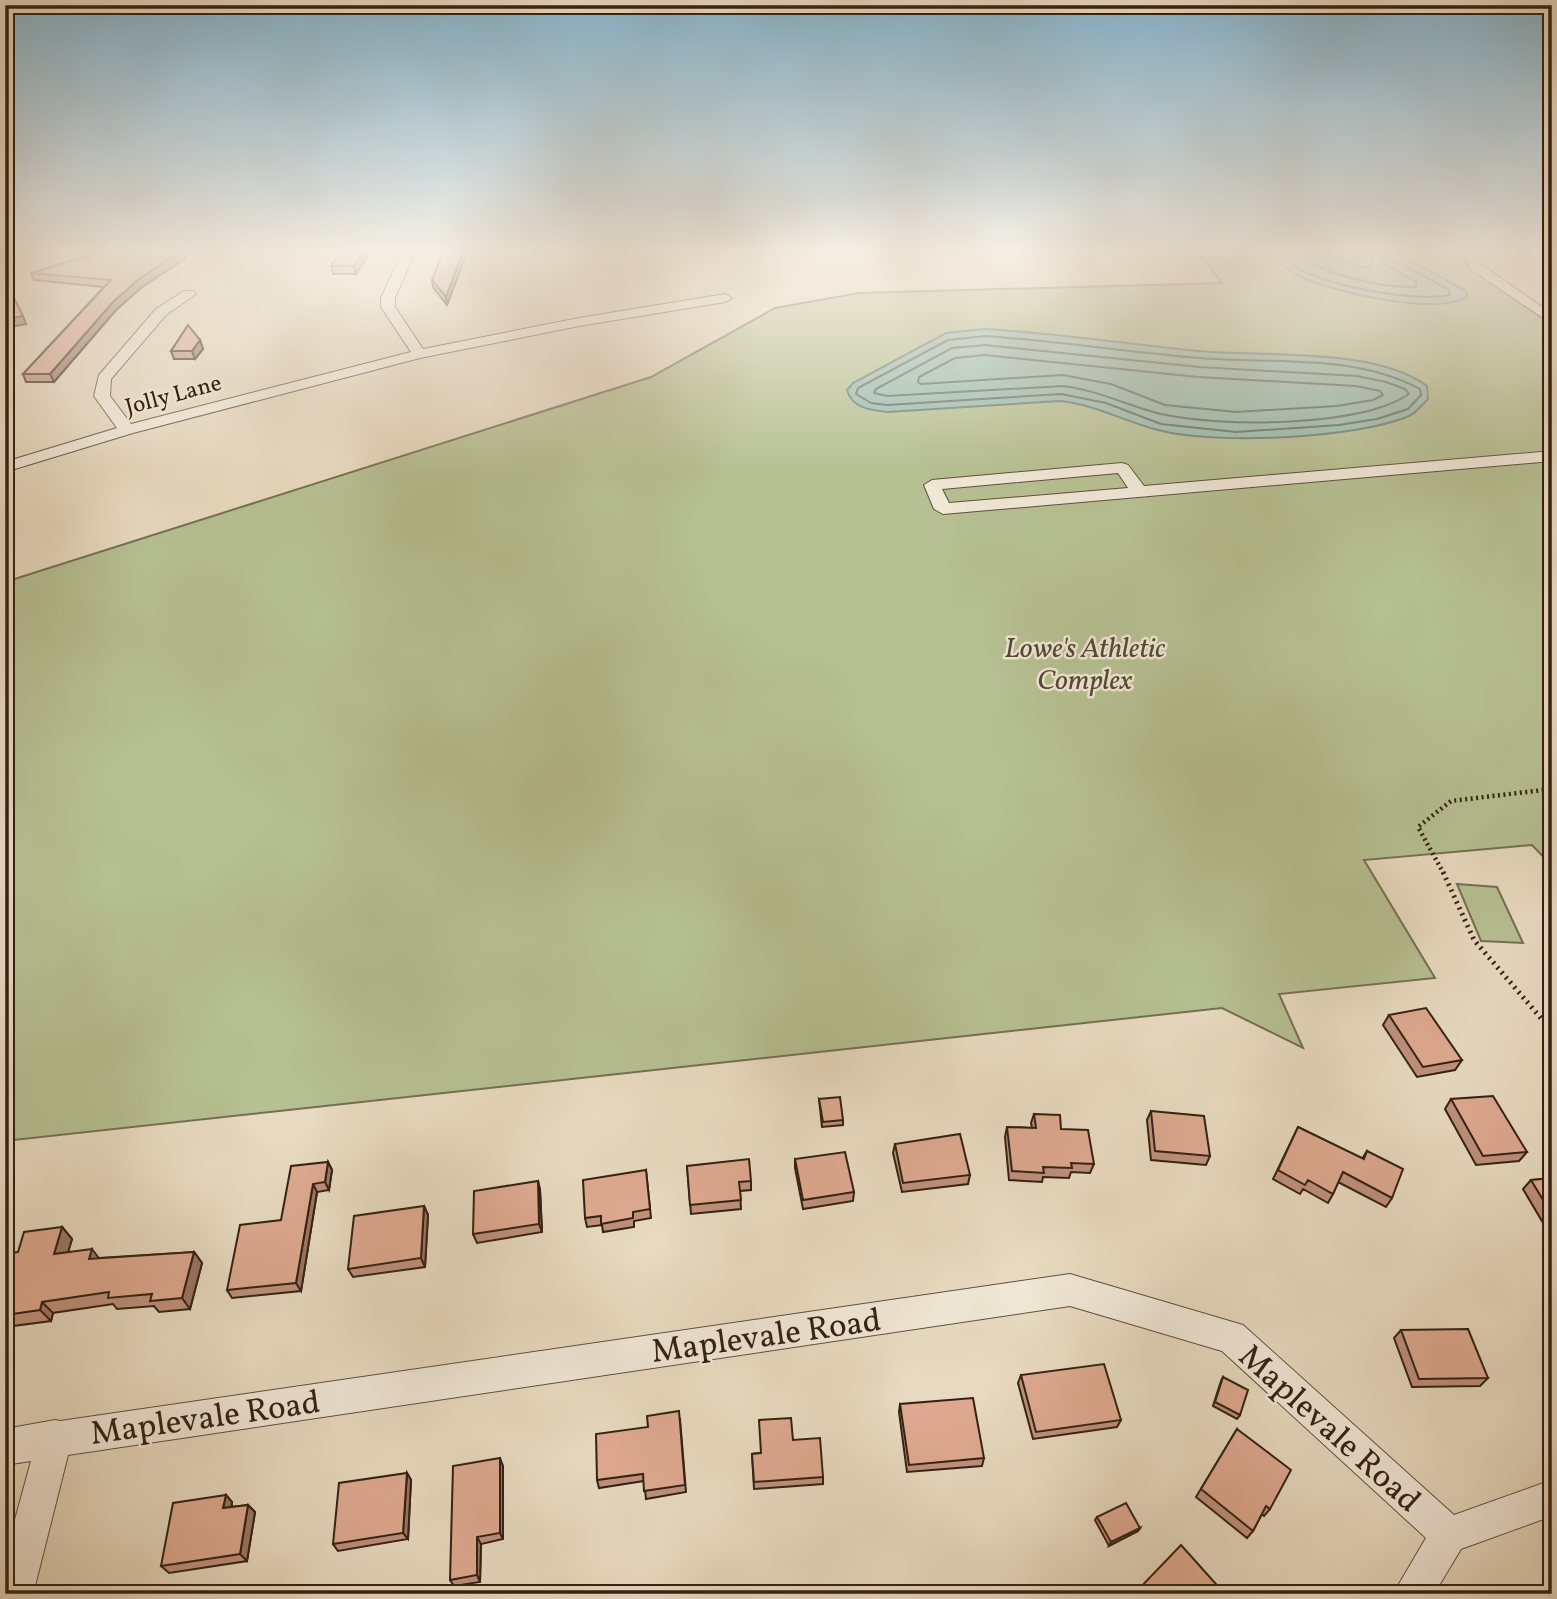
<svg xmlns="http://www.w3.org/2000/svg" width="1557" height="1599" font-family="Vollkorn,serif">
	<rect width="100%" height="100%" fill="#e8dac0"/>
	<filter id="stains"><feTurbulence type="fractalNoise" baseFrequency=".00286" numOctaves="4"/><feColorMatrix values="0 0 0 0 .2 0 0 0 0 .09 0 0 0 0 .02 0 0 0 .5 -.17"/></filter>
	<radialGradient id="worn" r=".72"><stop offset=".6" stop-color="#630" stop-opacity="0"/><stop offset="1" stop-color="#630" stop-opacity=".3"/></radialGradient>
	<!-- green -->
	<path fill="#b6c092" stroke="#757052" stroke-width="2" d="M 1195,249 L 1457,249 L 1468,266 L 1552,325 L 1552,866 L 1532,845 L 1364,860 L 1435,978 L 1279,994 L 1303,1048 L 1222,1008 L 5,1141 L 5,582 L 651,377 L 775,308 L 859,293 L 1222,283 Z
		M 1457,884 L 1497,887 L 1523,943 L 1481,941 Z"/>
	<!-- water -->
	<path fill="#98bbaf" stroke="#707d71" stroke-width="2" d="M 1265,249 L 1390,249 L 1466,291 L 1467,297 C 1435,316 1332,292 1299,276 C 1287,270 1275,258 1265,249 Z
		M 985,329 C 1056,333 1127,344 1198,351 C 1263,357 1375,347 1427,386 L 1428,399 C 1422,405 1416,413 1409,416 C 1354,439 1215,445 1158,430 C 1123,421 1097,405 1060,401 L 887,412 C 870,410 852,408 847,390 L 853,383 L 946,333 Z"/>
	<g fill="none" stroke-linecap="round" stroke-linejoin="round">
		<!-- shore -->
		<path stroke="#666e61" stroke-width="2" d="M 1276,249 C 1284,256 1292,265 1301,270 C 1334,287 1414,302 1450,295 L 1449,290 L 1391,258 L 1388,249
			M 1291,249 C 1317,274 1380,288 1416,287 L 1416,282 L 1385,264 L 1379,249
			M 1307,249 L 1324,257 L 1368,268 L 1372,265 L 1369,249
			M 985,336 C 1057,341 1127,352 1199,358 C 1272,364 1353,353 1420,389 L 1421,395 L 1408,409 L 1377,419 L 1339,425 L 1236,432 L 1161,424 L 1106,403 L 1061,394 L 887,405 L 871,403 L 856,394 L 858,388 L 948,340 Z
			M 985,345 L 1199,367 L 1357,376 L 1386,382 L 1405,389 L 1409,394 C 1360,428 1219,427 1161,414 C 1128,406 1098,390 1063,386 L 887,396 L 874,393 L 876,389 L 952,348 Z
			M 985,355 L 1198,377 L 1356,386 L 1380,391 L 1383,395 L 1373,400 L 1337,406 L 1236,412 L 1165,405 L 1111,384 L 1063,375 L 921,384 L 918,382 L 919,377 L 955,358 Z"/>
		<!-- minor casing -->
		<g stroke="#614f3e" stroke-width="2">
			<path id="minor" d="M 404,249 L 416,249 L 395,298 L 395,307 L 423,349 L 579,318 L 725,294 L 732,298 L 725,302 L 579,326 L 420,358 L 133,433 L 5,472 L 5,462 L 117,428 L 94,396 L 99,375 L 156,309 L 184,291 L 194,291 L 196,294 L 166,315 L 111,379 L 110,396 L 131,424 L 411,352 L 381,307 L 381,298 Z
				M 1458,249 L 1470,249 L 1481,264 L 1552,314 L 1552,324 L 1472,270 Z
				M 1552,250 L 1552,268 L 1541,258 Z
				M 5,261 L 13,266 L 13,272 L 5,272 Z
				M 1552,451 L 1552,461 L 943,514 L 934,509 L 924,485 L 932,480 L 1122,463 L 1128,465 L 1144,486 ZM 1118,473 L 1128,488 L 949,503 L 942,489 Z
				M 1070,1274 L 1243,1325 L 1454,1515 L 1552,1480 L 1552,1516 L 1461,1549 L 1434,1594 L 1393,1594 L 1426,1538 L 1222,1351 L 1070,1306 L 68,1455 L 33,1594 L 5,1594 L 5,1556 L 31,1461 L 5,1465 L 5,1429 L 55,1420 L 60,1421 Z"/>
		</g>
		<!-- path-far1 -->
		<path stroke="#342113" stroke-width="4.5" stroke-dasharray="2 3.5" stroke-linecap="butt" d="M 1444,874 L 1418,827 L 1451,801 L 1552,789"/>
		<!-- path -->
		<path stroke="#342113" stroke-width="5" stroke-dasharray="2 4.5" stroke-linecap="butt" d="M 1443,872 L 1474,940 L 1552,1031"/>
		<!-- minor -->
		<use href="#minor" fill="#f0e7d6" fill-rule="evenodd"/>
	</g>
	<!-- wall -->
	<path fill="#bf917c" stroke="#342113" stroke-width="2" d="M 372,249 L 356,274 L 333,274 L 331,266 Z
		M 467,252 L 447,305 L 433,287 L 432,280 Z
		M 186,258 L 142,287 L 116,310 L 54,382 L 26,382 L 23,374 L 104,287 L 34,280 L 31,273 Z
		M 200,340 L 203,349 L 195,359 L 174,359 L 171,351 Z
		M 1389,1015 L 1462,1060 L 1455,1070 L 1417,1077 L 1383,1025 Z
		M 819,1099 L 843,1120 L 843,1125 L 822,1127 Z
		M 1451,1099 L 1527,1152 L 1519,1161 L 1476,1165 L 1445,1109 Z
		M 1151,1111 L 1210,1156 L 1206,1165 L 1151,1160 L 1147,1120 Z
		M 1034,1114 L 1061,1129 L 1094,1164 L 1090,1173 L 1071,1172 L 1069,1178 L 1043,1177 L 1042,1182 L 1009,1180 L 1005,1137 L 1007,1127 L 1032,1128 L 1031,1123 Z
		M 1298,1127 L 1362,1159 L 1367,1151 L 1392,1198 L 1386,1207 L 1338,1182 L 1333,1194 L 1328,1203 L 1303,1189 L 1300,1194 L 1273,1179 Z
		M 895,1144 L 970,1175 L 968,1184 L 902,1192 L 893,1153 Z
		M 795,1159 L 854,1192 L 853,1201 L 803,1209 L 795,1168 Z
		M 328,1162 L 332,1170 L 329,1190 L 317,1192 L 301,1291 L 232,1298 L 227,1290 Z
		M 687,1166 L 751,1181 L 751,1190 L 740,1191 L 741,1209 L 691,1214 Z
		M 646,1170 L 651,1218 L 634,1221 L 634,1227 L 603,1232 L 602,1225 L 587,1227 L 585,1218 Z
		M 1552,1178 L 1552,1238 L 1523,1189 L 1531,1180 Z
		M 538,1181 L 540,1190 L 542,1232 L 477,1243 L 473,1234 Z
		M 424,1206 L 428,1215 L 425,1267 L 353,1277 L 348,1269 Z
		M 62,1227 L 72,1239 L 68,1252 L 99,1258 L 194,1252 L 202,1263 L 190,1309 L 159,1312 L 154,1306 L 117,1309 L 113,1304 L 53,1313 L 51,1321 L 5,1327 L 5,1262 L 18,1252 Z
		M 1401,1330 L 1488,1378 L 1480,1386 L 1412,1387 L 1394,1338 Z
		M 1021,1375 L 1121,1420 L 1117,1427 L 1033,1439 L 1018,1383 Z
		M 1223,1377 L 1240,1415 L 1237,1419 L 1213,1406 L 1221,1381 Z
		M 900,1404 L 984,1458 L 982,1466 L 907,1472 L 899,1412 Z
		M 680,1419 L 686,1492 L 646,1499 L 644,1481 L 599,1488 L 597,1480 L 648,1427 Z
		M 1237,1429 L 1270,1509 L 1264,1516 L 1262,1514 L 1253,1531 L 1247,1538 L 1196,1497 Z
		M 793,1440 L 823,1477 L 823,1484 L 754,1489 L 752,1454 L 760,1453 Z
		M 503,1466 L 503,1539 L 481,1544 L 480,1582 L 454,1586 L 450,1580 Z
		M 407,1473 L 411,1480 L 408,1539 L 338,1551 L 333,1544 Z
		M 226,1495 L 232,1502 L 232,1507 L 248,1505 L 255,1512 L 247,1561 L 169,1573 L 161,1566 Z
		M 1097,1517 L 1140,1528 L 1138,1531 L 1109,1546 L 1095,1520 Z"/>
	<!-- shaded-wall -->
	<path fill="#9b7665" stroke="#342113" stroke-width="2" d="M 365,249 L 372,249 L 356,274 L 354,266 Z
		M 464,249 L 467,249 L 467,252 L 447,305 L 446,297 Z
		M 183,250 L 186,258 L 142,287 L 116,310 L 54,382 L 50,374 L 113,302 L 139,279 Z
		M 23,316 L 26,324 L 5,328 L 5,319 Z
		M 200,340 L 203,349 L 195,359 L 192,351 Z
		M 328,1162 L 332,1170 L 329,1190 L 325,1182 Z
		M 538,1181 L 540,1190 L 542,1232 L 539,1224 Z
		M 313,1184 L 317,1192 L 301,1291 L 296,1283 Z
		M 424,1206 L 428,1215 L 425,1267 L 421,1258 Z
		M 62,1227 L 72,1239 L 64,1266 L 54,1254 Z
		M 92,1249 L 101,1261 L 89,1259 Z
		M 194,1252 L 202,1263 L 190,1309 L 182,1298 Z
		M 42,1302 L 53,1313 L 51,1321 L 40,1310 Z
		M 500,1458 L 503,1466 L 503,1539 L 500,1533 Z
		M 407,1473 L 411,1480 L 408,1539 L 403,1533 Z
		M 226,1495 L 232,1502 L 230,1515 L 223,1508 Z
		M 248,1505 L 255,1512 L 247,1561 L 240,1554 Z
		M 1140,1528 L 1138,1531 L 1109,1546 L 1111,1542 Z
		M 477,1537 L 481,1544 L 480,1582 L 477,1575 Z"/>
	<!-- building -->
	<path fill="#dea990" stroke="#342113" stroke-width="2" d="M 109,249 L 183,250 L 139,279 L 113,302 L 50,374 L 23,374 L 111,280 L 31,273 Z
		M 343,249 L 365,249 L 354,266 L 331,266 Z
		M 444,249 L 464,249 L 446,297 L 432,280 Z
		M 5,280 L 23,316 L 5,319 Z
		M 188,325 L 200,340 L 192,351 L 171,351 Z
		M 1426,1008 L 1462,1060 L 1423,1067 L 1389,1015 Z
		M 1493,1096 L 1527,1152 L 1483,1156 L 1451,1099 Z
		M 840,1097 L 843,1120 L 823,1122 L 819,1099 Z
		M 1151,1111 L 1204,1116 L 1210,1156 L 1155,1151 Z
		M 1034,1114 L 1060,1115 L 1061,1129 L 1088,1130 L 1094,1164 L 1071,1163 L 1072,1168 L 1043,1167 L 1044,1173 L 1012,1171 L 1007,1127 L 1036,1128 Z
		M 1298,1127 L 1364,1159 L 1367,1151 L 1403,1169 L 1392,1198 L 1343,1172 L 1333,1194 L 1308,1180 L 1305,1185 L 1278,1170 Z
		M 960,1134 L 970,1175 L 903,1183 L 895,1144 Z
		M 845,1152 L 854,1192 L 803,1200 L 795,1159 Z
		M 749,1159 L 751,1181 L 739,1182 L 741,1200 L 690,1205 L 687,1166 Z
		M 328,1162 L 325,1182 L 313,1184 L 296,1283 L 227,1290 L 240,1225 L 281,1220 L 291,1166 Z
		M 646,1170 L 650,1209 L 633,1212 L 633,1218 L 601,1224 L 601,1216 L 585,1218 L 583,1180 Z
		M 1552,1178 L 1552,1215 L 1531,1180 Z
		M 538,1181 L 539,1224 L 473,1234 L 474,1191 Z
		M 424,1206 L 421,1258 L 348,1269 L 354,1216 Z
		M 62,1227 L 54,1254 L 92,1249 L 89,1259 L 194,1252 L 182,1298 L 150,1301 L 152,1294 L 108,1298 L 109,1292 L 42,1302 L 40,1310 L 5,1315 L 5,1262 L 7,1261 L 10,1253 L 18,1252 L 24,1232 Z
		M 1468,1329 L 1488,1378 L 1419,1379 L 1401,1330 Z
		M 1104,1364 L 1121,1420 L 1036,1432 L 1021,1375 Z
		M 1223,1377 L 1248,1390 L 1240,1415 L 1215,1402 Z
		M 973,1398 L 984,1458 L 909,1465 L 900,1404 Z
		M 679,1411 L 685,1485 L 644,1491 L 643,1474 L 597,1480 L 596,1434 L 648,1427 L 647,1416 Z
		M 791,1418 L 793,1440 L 820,1438 L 823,1477 L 754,1482 L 752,1454 L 761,1453 L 759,1420 Z
		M 1237,1429 L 1291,1470 L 1270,1509 L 1266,1506 L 1253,1531 L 1201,1489 Z
		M 500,1458 L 500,1533 L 477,1537 L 477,1575 L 450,1580 L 453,1466 Z
		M 407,1473 L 403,1533 L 333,1544 L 339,1483 Z
		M 226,1495 L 223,1508 L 248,1505 L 240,1554 L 161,1566 L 173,1503 Z
		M 1126,1503 L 1140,1528 L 1111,1542 L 1097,1517 Z
		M 1181,1545 L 1224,1593 L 1223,1594 L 1134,1594 Z
		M 100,1591 L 100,1594 L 86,1594 Z"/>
	<!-- sky -->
	<linearGradient id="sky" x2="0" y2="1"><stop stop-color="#88b7d1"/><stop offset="0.53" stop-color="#f5eee3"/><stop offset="1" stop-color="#f5eee3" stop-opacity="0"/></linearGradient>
	<rect width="1557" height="473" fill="url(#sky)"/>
	<g text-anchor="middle" stroke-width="5" stroke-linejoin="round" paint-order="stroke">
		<!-- far-street labels -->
		<g font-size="23" fill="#342113" stroke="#f0e7d6">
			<text transform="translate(173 394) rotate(-15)" y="8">Jolly Lane</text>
		</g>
		<!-- park labels -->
		<g font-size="28" font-style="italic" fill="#544933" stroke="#f0e7d6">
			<text x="1085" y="657">Lowe's Athletic<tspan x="1085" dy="32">Complex</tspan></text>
		</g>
		<!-- near-street labels -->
		<g font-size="33" fill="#342113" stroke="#f0e7d6">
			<text transform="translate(766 1334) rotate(-8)" y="12">Maplevale Road</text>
			<text transform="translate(205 1416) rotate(-8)" y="12">Maplevale Road</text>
			<text transform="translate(1331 1427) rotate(42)" y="12">Maplevale Road</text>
		</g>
	</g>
	<!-- margin -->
	<rect width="1557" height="1599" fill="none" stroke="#e8dac0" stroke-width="28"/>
	<rect x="7" y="7" width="1543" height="1585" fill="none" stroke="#342113" stroke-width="3.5"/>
	<rect x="14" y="14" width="1529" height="1571" fill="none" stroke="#342113" stroke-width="2"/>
	<rect width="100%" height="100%" filter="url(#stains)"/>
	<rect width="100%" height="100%" fill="url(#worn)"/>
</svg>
